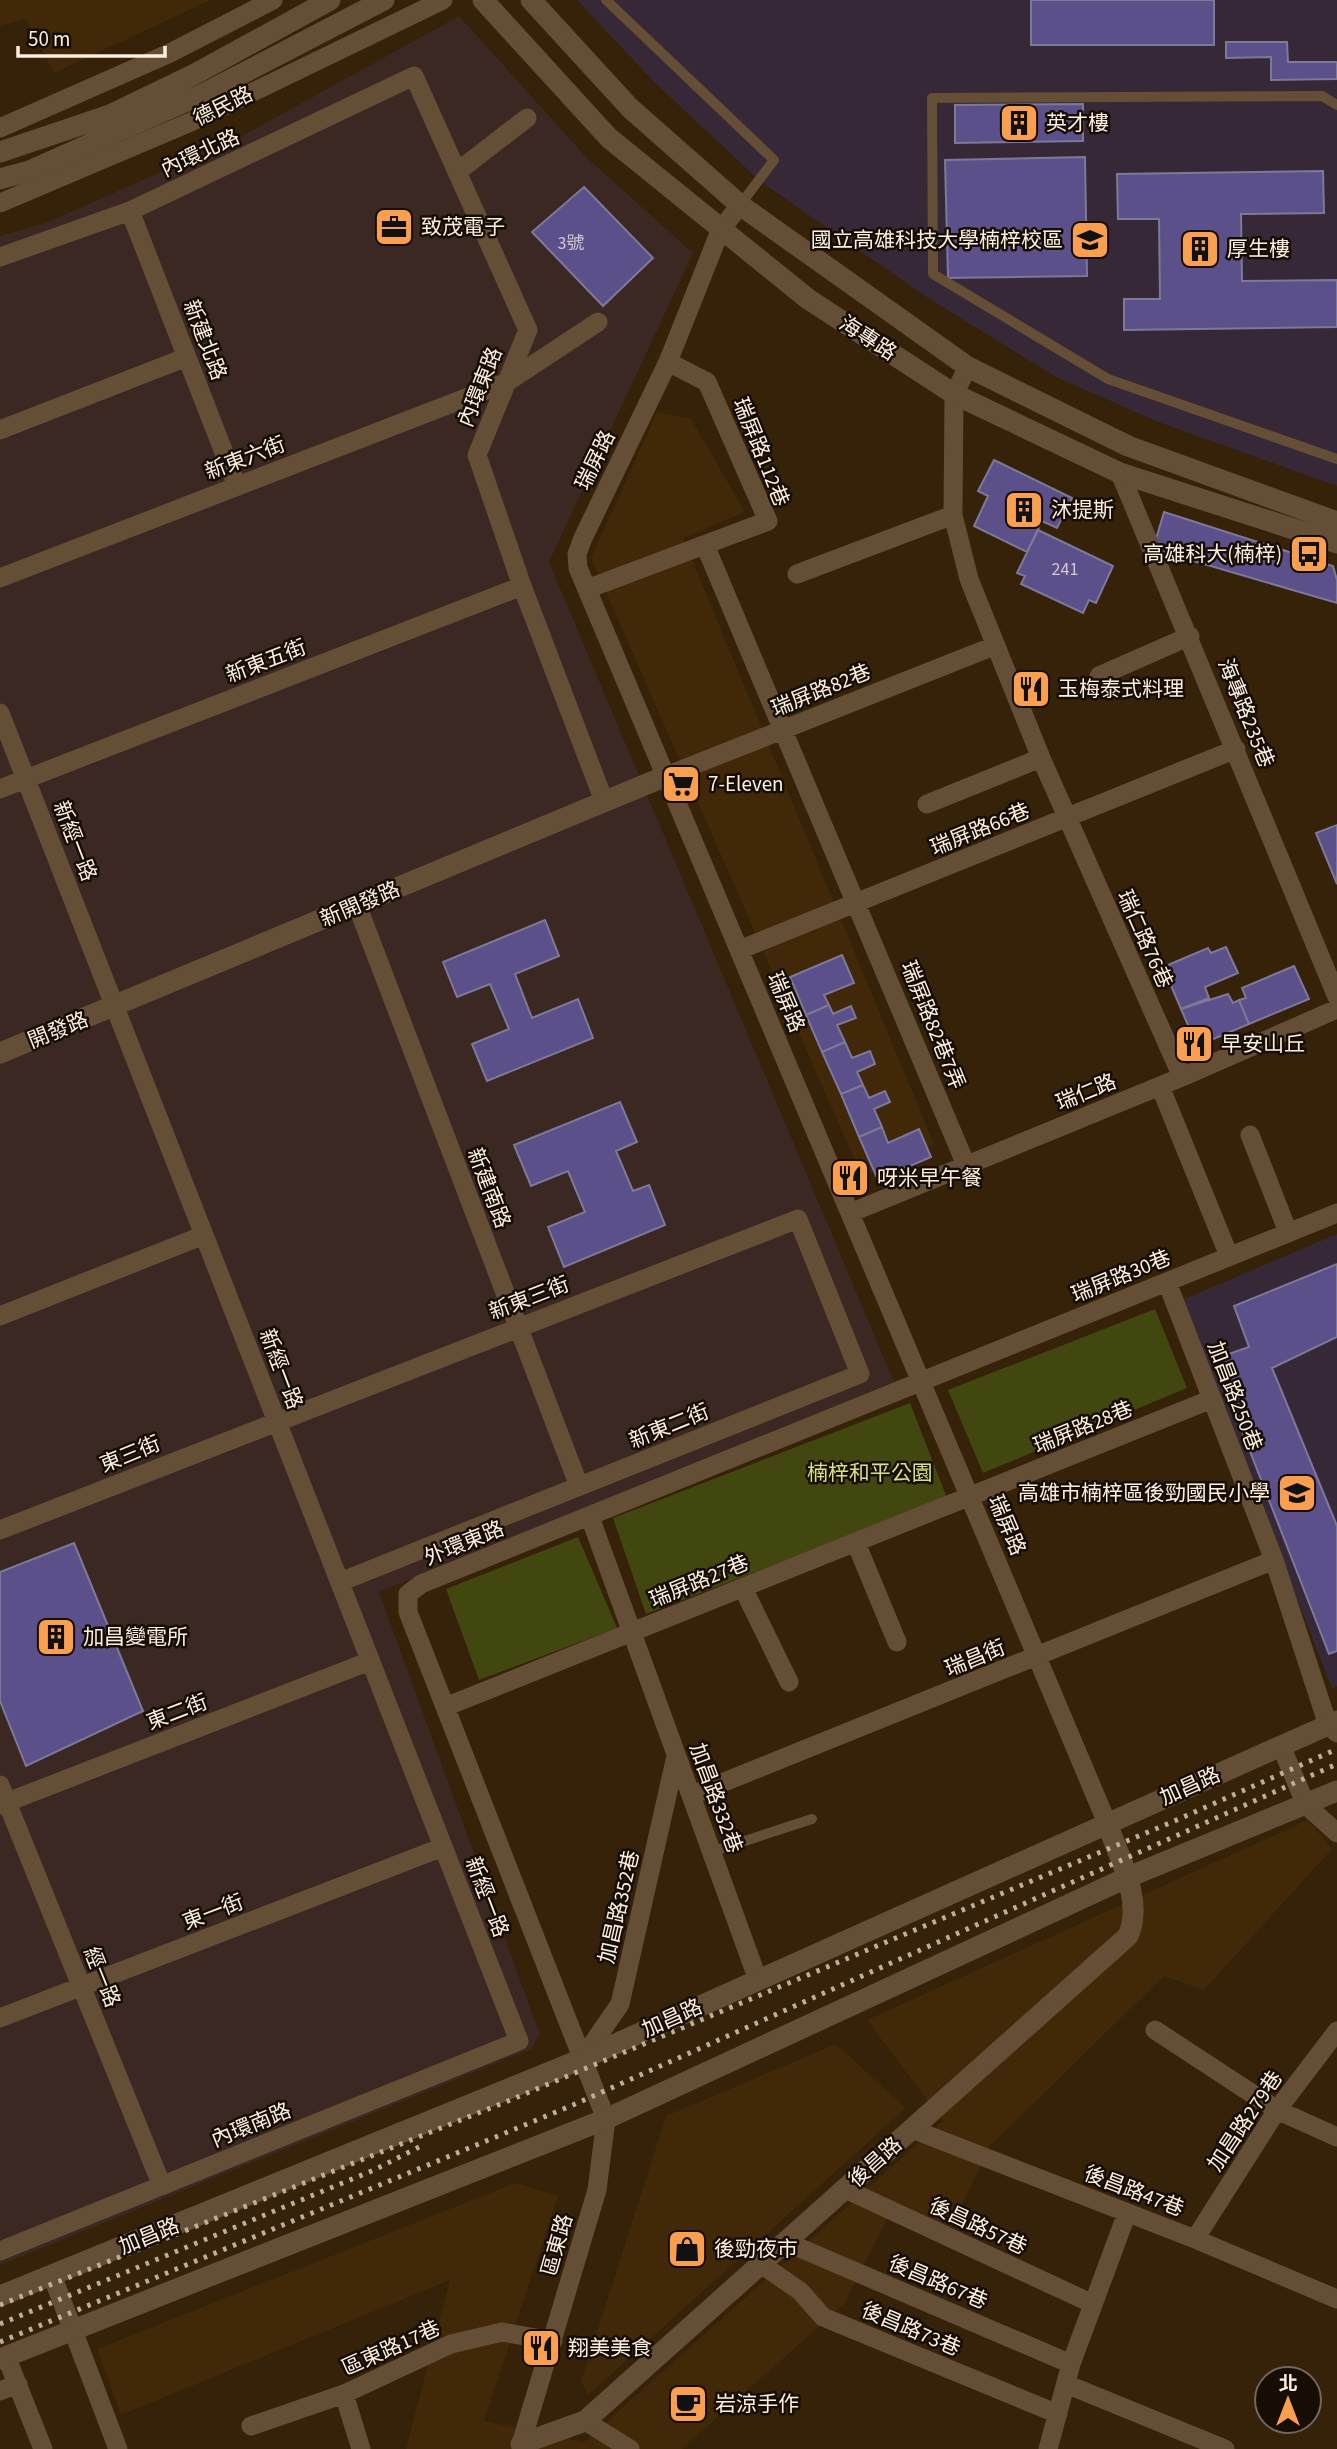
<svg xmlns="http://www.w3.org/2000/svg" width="1337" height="2449" font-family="'Source Sans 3','Noto Sans TC',sans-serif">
	<rect width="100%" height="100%" fill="#352208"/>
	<!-- built -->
	<path fill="#412808" d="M 0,0 L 211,0 L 54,73 L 26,19 L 0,26 Z
		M 657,412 L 691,419 L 745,512 L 683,538 L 934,1144 L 862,1177 L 591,558 Z
		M 1308,1820 L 1332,1849 L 1204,1990 L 1164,1976 L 990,2146 L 950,2229 L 895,2204 L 844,2304 L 682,2449 L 406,2449 L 450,2280 L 121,2415 L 97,2349 L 515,2183 L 558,2196 L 484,2421 L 584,2442 L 943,2121 L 867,2020 Z
		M 836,2044 L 906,2108 L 588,2395 L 581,2382 L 666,2116 Z"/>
	<!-- industrial -->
	<path fill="#3b2822" d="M 459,16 L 586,157 L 693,253 L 549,562 L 894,1382 L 379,1592 L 540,2035 L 531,2049 L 0,2265 L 0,236 L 46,223 L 244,135 Z"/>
	<!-- education -->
	<path fill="#362836" d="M 577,0 L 1337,0 L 1337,486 L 1161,423 L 1058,378 L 928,298 L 760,181 L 653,81 Z
		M 1337,1234 L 1337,1686 L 1332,1689 L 1182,1300 Z"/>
	<!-- green -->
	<path fill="#424710" d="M 1155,1309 L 1187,1388 L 983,1473 L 948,1390 Z
		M 910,1403 L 947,1498 L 646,1614 L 613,1518 Z
		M 578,1537 L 617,1628 L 479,1680 L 446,1589 Z"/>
	<!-- building -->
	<path fill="#5b508a" stroke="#7d7998" stroke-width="2" d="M 1031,0 L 1214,0 L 1214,45 L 1031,45 Z
		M 1226,42 L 1287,42 L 1288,62 L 1337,62 L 1337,79 L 1271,80 L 1271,57 L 1226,58 Z
		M 1083,104 L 1083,141 L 955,143 L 955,105 Z
		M 1085,157 L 1087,276 L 948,278 L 945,160 Z
		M 1323,171 L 1324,213 L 1241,214 L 1242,281 L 1337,280 L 1337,327 L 1124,330 L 1124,299 L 1160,299 L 1159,219 L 1118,219 L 1117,174 Z
		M 584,187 L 653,258 L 603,306 L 532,232 Z
		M 994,460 L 1072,498 L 1057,528 L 1042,521 L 1027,552 L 974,526 L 988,496 L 978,491 Z
		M 1164,512 L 1333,566 L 1337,580 L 1337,603 L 1153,549 Z
		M 1038,530 L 1113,566 L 1096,603 L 1089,600 L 1083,613 L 1021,584 L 1025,576 L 1017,573 Z
		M 1337,825 L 1337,884 L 1316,833 Z
		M 545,920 L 559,956 L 515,974 L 532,1018 L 578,999 L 593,1038 L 487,1081 L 472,1044 L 509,1029 L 490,984 L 457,997 L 443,962 Z
		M 1226,947 L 1238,973 L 1205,987 L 1209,998 L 1181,1009 L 1163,967 L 1208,948 L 1211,953 Z
		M 842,955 L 854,983 L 824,995 L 829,1005 L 806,1015 L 790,977 Z
		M 1294,966 L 1309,999 L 1249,1024 L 1239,1000 L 1246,998 L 1242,988 Z
		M 1228,994 L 1233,1003 L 1239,1000 L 1249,1024 L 1197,1046 L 1181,1009 Z
		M 829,1005 L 833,1014 L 851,1006 L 856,1018 L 837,1025 L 845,1042 L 822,1052 L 806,1015 Z
		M 845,1042 L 852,1058 L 870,1051 L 875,1064 L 857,1072 L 863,1085 L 841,1094 L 822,1052 Z
		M 863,1085 L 869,1098 L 885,1091 L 890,1102 L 874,1109 L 882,1127 L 859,1137 L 841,1094 Z
		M 620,1102 L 637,1142 L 616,1151 L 633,1191 L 649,1185 L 665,1225 L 564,1267 L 548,1227 L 585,1212 L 568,1171 L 531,1186 L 514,1145 Z
		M 882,1127 L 888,1143 L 919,1129 L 931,1157 L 878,1180 L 859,1137 Z
		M 1337,1264 L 1337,1337 L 1272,1368 L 1337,1526 L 1337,1651 L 1329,1654 L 1214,1359 L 1249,1347 L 1234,1306 Z
		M 74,1543 L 143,1711 L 26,1766 L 0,1701 L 0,1572 Z"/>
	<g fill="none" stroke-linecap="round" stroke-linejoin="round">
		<!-- service -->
		<path stroke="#644e35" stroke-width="10" d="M 606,0 L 774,160 L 740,205
			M 1337,105 L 1322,96 L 932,98 L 933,274 L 1108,379 L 1337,459
			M 711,1852 L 812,1819"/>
		<!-- minor -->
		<path stroke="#644e35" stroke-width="19" d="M 0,128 L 170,53 L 273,0
			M 457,172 L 527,118
			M 0,203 L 193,121 L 443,0
			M 740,205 L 720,231 L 668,362 L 583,538 L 577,554 L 578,568 L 1107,1823
			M 130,211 L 237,486
			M 0,257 L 130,211 L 414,76 L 528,330 L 477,455 L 522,586 L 604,801
			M 968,367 L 954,394 L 953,515 L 969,579 L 1041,758 L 1182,1077
			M 0,430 L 187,357
			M 1120,473 L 1337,997
			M 705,545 L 966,1165
			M 797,574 L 953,515
			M 0,578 L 507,382 L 598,322
			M 587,589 L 768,521 L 707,382 L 668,362
			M 1099,676 L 1190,636
			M 0,713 L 519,2041 L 0,2251
			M 666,776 L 994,646
			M 0,789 L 522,586
			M 927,804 L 1041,758
			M 357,905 L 579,1486
			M 739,950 L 1236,749
			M 1160,1086 L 1229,1256
			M 1250,1135 L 1288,1232
			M 850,1213 L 1182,1077 L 1337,1009
			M 1167,1282 L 1274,1560 L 1328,1725 L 1337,1733
			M 0,1316 L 204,1235
			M 590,1517 L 758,1980
			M 0,1530 L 798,1219 L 860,1374 L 340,1582
			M 856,1543 L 897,1642
			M 743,1588 L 789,1682
			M 445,1707 L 1212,1399
			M 1281,1746 L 1306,1805 L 1337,1833
			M 0,1785 L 162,2186
			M 692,1795 L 1274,1560
			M 0,1805 L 370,1661
			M 0,2018 L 443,1847
			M 1155,2030 L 1277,2110 L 1337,2137
			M 582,2059 L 620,2004 L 676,1756
			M 912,2129 L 1195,2239 L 1337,2299
			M 845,2189 L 1093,2304
			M 1195,2239 L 1277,2110 L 1337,2031
			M 786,2242 L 1071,2364
			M 761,2264 L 800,2291 L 823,2317 L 1058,2414
			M 52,2275 L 118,2449
			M 6,2356 L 43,2449
			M 1066,2384 L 1225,2449
			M 0,2391 L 18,2384
			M 344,2394 L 361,2449
			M 585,2421 L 630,2449
			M 251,2426 L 344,2394 L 451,2344 L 502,2332 L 553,2341
			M 521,2444 L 597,2190 L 606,2119 L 408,1612 L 408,1594 L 421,1584 L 1337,1213
			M 1048,2449 L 1071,2364 L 1127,2213"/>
		<!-- tertiary -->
		<path stroke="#644e35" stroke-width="21" d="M 483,0 L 609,138 L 808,299 L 954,394 L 1120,473 L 1337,543
			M 531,0 L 630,108 L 740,205 L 968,367 L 1128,446 L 1337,522
			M 0,152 L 110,115 L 195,74 L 330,0
			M 0,179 L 29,171 L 205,93 L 384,0
			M 0,1053 L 666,776
			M 0,2296 L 582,2059 L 1337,1721
			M 0,2359 L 606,2119 L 1126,1878 L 1337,1791
			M 521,2444 L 585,2421 L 1128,1936 C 1144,1901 1119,1858 1107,1823"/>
		<!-- rail -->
		<path stroke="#beaf9d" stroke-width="5" stroke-dasharray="3.5 7" stroke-linecap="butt" d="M 0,2305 L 508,2101 L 1172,1822 L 1337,1749
			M 0,2324 L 374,2170 L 425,2144
			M 0,2342 L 573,2105 L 1337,1764"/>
	</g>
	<!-- icons -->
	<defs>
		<g id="building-square" transform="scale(2.0125)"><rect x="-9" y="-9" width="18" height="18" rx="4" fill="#fa9f4f" stroke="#160d04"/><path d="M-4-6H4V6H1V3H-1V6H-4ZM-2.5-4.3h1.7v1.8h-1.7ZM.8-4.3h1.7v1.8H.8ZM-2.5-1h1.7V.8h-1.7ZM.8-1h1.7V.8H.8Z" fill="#111"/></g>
		<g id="office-square" transform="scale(2.0125)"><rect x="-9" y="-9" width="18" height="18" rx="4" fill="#fa9f4f" stroke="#160d04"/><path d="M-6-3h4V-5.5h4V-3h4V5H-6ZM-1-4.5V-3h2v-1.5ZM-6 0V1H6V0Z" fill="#111"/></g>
		<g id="university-square" transform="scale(2.0125)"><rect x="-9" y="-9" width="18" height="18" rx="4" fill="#fa9f4f" stroke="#160d04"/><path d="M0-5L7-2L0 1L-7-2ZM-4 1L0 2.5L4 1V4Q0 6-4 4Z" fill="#111"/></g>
		<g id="bus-square" transform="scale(2.0125)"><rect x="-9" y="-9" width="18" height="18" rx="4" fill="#fa9f4f" stroke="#160d04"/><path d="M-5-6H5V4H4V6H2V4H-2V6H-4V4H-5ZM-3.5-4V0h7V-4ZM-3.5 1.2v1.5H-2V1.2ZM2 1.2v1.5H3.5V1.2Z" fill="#111"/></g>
		<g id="restaurant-square" transform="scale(2.0125)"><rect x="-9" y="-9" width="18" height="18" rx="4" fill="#fa9f4f" stroke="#160d04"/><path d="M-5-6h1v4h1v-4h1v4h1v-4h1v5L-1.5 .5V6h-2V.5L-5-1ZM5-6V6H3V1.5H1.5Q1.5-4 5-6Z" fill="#111"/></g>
		<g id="supermarket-square" transform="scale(2.0125)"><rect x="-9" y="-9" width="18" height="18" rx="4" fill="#fa9f4f" stroke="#160d04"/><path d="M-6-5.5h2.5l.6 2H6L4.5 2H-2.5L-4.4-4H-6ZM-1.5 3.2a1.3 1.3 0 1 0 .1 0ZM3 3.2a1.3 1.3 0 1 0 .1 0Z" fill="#111"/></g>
		<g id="school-square" transform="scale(2.0125)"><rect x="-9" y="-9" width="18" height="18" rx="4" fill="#fa9f4f" stroke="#160d04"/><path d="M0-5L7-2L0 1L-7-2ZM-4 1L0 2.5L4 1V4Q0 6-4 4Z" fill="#111"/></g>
		<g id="shop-square" transform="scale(2.0125)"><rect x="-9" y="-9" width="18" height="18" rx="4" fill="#fa9f4f" stroke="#160d04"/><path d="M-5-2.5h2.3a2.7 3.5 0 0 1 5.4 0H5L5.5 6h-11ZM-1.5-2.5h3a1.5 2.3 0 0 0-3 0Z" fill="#111"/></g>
		<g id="cafe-square" transform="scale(2.0125)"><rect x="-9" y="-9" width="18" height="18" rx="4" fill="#fa9f4f" stroke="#160d04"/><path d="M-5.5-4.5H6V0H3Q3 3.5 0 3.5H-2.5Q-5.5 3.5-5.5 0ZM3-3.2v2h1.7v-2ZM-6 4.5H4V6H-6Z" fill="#111"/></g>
	</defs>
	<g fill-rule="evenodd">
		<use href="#building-square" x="1019" y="123"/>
		<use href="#office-square" x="394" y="227"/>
		<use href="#university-square" x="1090" y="240"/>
		<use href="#building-square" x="1200" y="249"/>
		<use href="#building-square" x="1024" y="510"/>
		<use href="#bus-square" x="1309" y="554"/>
		<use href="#restaurant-square" x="1031" y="689"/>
		<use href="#supermarket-square" x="681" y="784"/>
		<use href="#restaurant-square" x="1194" y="1044"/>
		<use href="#restaurant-square" x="850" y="1178"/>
		<use href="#school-square" x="1297" y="1493"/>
		<use href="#building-square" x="56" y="1637"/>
		<use href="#shop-square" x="687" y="2249"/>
		<use href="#restaurant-square" x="541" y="2348"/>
		<use href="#cafe-square" x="688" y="2404"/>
	</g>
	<g text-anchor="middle" stroke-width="5" stroke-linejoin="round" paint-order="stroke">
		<!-- number labels -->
		<g font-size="18" fill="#d4c7cb">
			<text x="571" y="249">3號</text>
			<text x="1065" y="575">241</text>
		</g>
		<!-- street labels -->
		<g font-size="21" fill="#fcefe1" stroke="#160d04">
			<text transform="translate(223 106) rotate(-26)" y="7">德民路</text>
			<text transform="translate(200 153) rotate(-25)" y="7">內環北路</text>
			<text transform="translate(868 338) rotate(33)" y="7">海專路</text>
			<text transform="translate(205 340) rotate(69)" y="7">新建北路</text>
			<text transform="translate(480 387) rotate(-68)" y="7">內環東路</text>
			<text transform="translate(761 452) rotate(68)" y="7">瑞屏路112巷</text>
			<text transform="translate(245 458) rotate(-21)" y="7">新東六街</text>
			<text transform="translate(595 460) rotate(-64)" y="7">瑞屏路</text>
			<text transform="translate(266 661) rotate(-21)" y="7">新東五街</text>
			<text transform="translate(821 690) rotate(-22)" y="7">瑞屏路82巷</text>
			<text transform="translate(1246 713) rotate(68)" y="7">海專路235巷</text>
			<text transform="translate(980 829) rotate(-22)" y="7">瑞屏路66巷</text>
			<text transform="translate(75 841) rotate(69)" y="7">新經一路</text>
			<text transform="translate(360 904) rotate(-23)" y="7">新開發路</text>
			<text transform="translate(1145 939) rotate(66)" y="7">瑞仁路76巷</text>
			<text transform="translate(786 1002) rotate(67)" y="7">瑞屏路</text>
			<text transform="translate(933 1025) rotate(68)" y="7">瑞屏路82巷7弄</text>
			<text transform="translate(58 1030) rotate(-22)" y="7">開發路</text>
			<text transform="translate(1086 1092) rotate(-22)" y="7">瑞仁路</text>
			<text transform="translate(489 1188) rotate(69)" y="7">新建南路</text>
			<text transform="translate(1121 1276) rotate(-22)" y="7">瑞屏路30巷</text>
			<text transform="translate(529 1298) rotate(-21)" y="7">新東三街</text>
			<text transform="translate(281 1369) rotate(69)" y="7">新經一路</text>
			<text transform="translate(1235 1396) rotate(69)" y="7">加昌路250巷</text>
			<text transform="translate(669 1426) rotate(-22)" y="7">新東二街</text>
			<text transform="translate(1083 1427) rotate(-22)" y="7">瑞屏路28巷</text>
			<text transform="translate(130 1454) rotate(-22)" y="7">東三街</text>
			<text transform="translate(1007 1525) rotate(67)" y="7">瑞屏路</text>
			<text transform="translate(464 1543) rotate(-22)" y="7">外環東路</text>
			<text transform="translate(699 1581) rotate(-22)" y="7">瑞屏路27巷</text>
			<text transform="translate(975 1658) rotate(-22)" y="7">瑞昌街</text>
			<text transform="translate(177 1712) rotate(-21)" y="7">東二街</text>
			<text transform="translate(1190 1786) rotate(-24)" y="7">加昌路</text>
			<text transform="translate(716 1798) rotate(70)" y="7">加昌路332巷</text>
			<text transform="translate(487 1897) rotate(69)" y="7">新經一路</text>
			<text transform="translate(619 1907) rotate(-77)" y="7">加昌路352巷</text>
			<text transform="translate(213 1912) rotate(-21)" y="7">東一街</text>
			<text transform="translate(102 1977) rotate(68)" y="7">經一路</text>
			<text transform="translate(672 2018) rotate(-24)" y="7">加昌路</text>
			<text transform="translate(1245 2121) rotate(-56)" y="7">加昌路279巷</text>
			<text transform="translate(251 2125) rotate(-22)" y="7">內環南路</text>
			<text transform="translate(875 2162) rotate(-42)" y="7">後昌路</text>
			<text transform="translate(1134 2191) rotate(21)" y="7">後昌路47巷</text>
			<text transform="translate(978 2226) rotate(25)" y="7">後昌路57巷</text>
			<text transform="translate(149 2236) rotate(-22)" y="7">加昌路</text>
			<text transform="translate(557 2245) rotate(-74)" y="7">區東路</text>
			<text transform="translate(938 2282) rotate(23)" y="7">後昌路67巷</text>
			<text transform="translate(911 2329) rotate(23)" y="7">後昌路73巷</text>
			<text transform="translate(391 2348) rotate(-24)" y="7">區東路17巷</text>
		</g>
		<!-- poi labels -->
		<g font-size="21" fill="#fcefe1" stroke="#160d04" text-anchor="start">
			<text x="1046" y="130">英才樓</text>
			<text x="421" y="234">致茂電子</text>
			<text x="1063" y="247" text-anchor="end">國立高雄科技大學楠梓校區</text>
			<text x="1227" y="256">厚生樓</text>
			<text x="1051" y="517">沐提斯</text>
			<text x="1282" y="561" text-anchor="end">高雄科大(楠梓)</text>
			<text x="1058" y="696">玉梅泰式料理</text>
			<text x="708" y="791">7-Eleven</text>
			<text x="1221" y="1051">早安山丘</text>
			<text x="877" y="1185">呀米早午餐</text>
			<text x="1270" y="1500" text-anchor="end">高雄市楠梓區後勁國民小學</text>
			<text x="83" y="1644">加昌變電所</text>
			<text x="714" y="2256">後勁夜市</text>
			<text x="568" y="2355">翔美美食</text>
			<text x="715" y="2411">岩涼手作</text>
		</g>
		<!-- park labels -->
		<g font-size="21" fill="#d6e180" stroke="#160d04">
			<text x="870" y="1480">楠梓和平公園</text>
		</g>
	</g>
	<!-- north arrow -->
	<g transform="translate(1288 2400)"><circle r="33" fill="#160d04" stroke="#72675c" stroke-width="2"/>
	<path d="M0-5L12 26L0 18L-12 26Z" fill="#fa9f4f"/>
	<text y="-10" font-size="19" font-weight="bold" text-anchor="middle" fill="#fcefe1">北</text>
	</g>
	<!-- scale -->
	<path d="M18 46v10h147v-10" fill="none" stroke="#fcefe1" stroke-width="3.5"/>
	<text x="28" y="46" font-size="21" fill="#fcefe1" stroke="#160d04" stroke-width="5" paint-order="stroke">50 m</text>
</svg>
